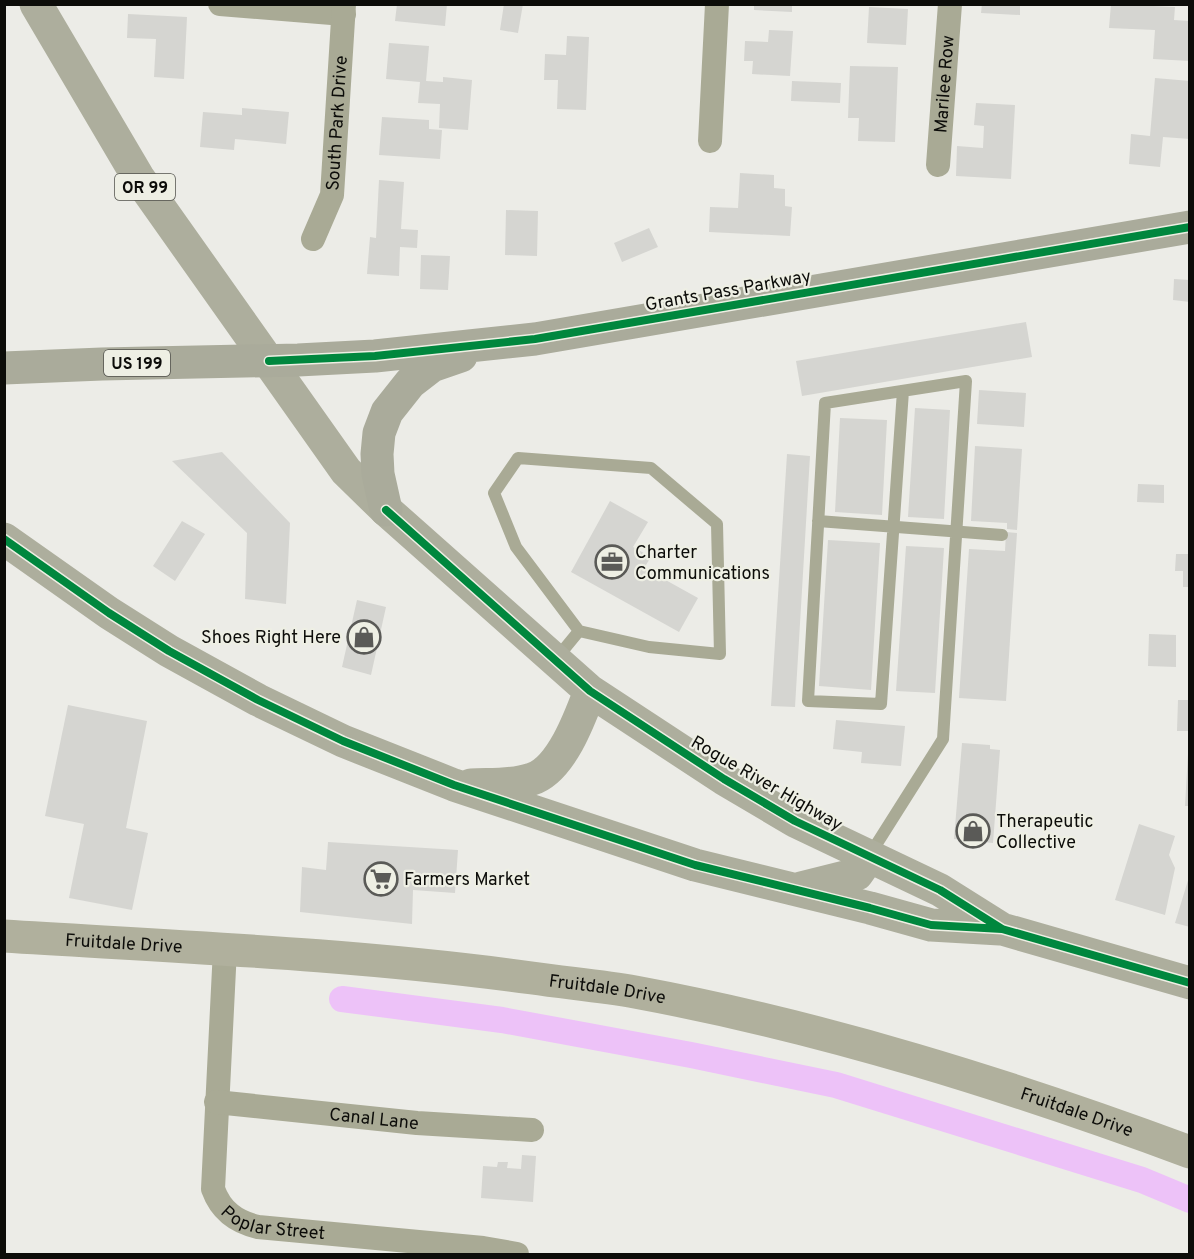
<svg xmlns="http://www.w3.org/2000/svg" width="1194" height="1259" font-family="Overpass,sans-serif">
	<rect width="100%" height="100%" fill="#ecece7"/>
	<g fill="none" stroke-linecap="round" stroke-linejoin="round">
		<!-- canal -->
		<path stroke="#edc2f8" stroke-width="26" d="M 342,999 L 502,1020 L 691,1055 L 836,1085 L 1142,1180 L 1190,1200"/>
	</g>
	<!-- building -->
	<path fill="#d5d5d1" d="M 397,4 L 447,4 L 445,26 L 395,21 Z
		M 504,4 L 523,4 L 518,33 L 500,30 Z
		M 754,4 L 792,4 L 792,12 L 754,10 Z
		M 982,4 L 1020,4 L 1020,15 L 981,13 Z
		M 1111,4 L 1175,7 L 1174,20 L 1190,21 L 1190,61 L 1153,59 L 1155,30 L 1109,28 Z
		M 869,7 L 908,9 L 906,45 L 867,43 Z
		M 128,14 L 187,17 L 184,79 L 154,77 L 156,39 L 127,38 Z
		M 769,30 L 793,31 L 790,76 L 752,74 L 753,61 L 744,61 L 745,41 L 768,42 Z
		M 567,36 L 589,37 L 586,110 L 557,109 L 558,80 L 544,80 L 545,54 L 566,55 Z
		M 389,43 L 429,46 L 426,81 L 443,82 L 443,77 L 472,80 L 468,130 L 439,128 L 440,104 L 418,103 L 420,82 L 386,79 Z
		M 850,66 L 898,67 L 895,142 L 858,141 L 859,118 L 848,118 Z
		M 1155,78 L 1190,81 L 1190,139 L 1163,137 L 1160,167 L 1129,164 L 1131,134 L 1150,136 Z
		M 792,81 L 841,83 L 840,103 L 791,101 Z
		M 976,103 L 1015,105 L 1011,179 L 956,176 L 957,146 L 983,148 L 984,126 L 974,125 Z
		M 242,108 L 289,112 L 286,144 L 235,139 L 234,150 L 200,147 L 203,112 L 242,115 Z
		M 382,117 L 429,120 L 429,129 L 442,130 L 440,159 L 379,155 Z
		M 740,173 L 774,175 L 774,188 L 785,189 L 785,206 L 792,207 L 790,236 L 709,232 L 710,207 L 738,208 Z
		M 379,180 L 404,182 L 401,229 L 418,230 L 417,248 L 400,247 L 399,276 L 367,274 L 370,237 L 376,238 Z
		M 506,210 L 538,211 L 537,256 L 505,255 Z
		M 649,228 L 658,247 L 622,262 L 614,243 Z
		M 421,255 L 450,256 L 448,290 L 420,289 Z
		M 1174,279 L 1190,280 L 1190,302 L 1173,300 Z
		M 1026,322 L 1032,357 L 802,396 L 796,361 Z
		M 979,390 L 1026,393 L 1024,427 L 977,424 Z
		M 915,408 L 950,410 L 944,519 L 908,517 Z
		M 840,418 L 887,420 L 882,515 L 835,512 Z
		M 975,446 L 1022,449 L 1017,530 L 1007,529 L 1007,523 L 971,521 Z
		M 222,452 L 290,523 L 286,604 L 245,599 L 247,533 L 172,461 Z
		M 787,454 L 810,456 L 795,707 L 771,706 Z
		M 1138,484 L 1164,485 L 1164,503 L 1137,502 Z
		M 610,501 L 648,522 L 633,547 L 651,557 L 644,568 L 698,598 L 679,632 L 571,572 Z
		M 182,521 L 205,534 L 175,581 L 153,566 Z
		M 1006,532 L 1017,533 L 1006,701 L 959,698 L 969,549 L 1005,551 Z
		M 828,540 L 880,543 L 871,690 L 819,686 Z
		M 906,546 L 944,548 L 935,693 L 896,691 Z
		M 1176,554 L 1190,554 L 1190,587 L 1183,587 L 1183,571 L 1175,571 Z
		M 357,600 L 386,607 L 371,675 L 342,667 Z
		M 1149,634 L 1176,635 L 1176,667 L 1148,666 Z
		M 1178,700 L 1190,700 L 1190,731 L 1177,731 Z
		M 68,705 L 147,721 L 126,828 L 148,833 L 132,910 L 69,898 L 84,824 L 45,816 Z
		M 836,720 L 905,726 L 901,766 L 861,763 L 862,752 L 833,749 Z
		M 962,743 L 990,745 L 990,749 L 1000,750 L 993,843 L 954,839 Z
		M 1188,754 L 1190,754 L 1190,806 L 1185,806 Z
		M 1139,824 L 1175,836 L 1169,855 L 1175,868 L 1165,915 L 1115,900 Z
		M 328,842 L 458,850 L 455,893 L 413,890 L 412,924 L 300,912 L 302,867 L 326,870 Z
		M 1189,877 L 1190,877 L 1190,927 L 1175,923 Z
		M 522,1155 L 536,1156 L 533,1202 L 481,1198 L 483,1166 L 497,1167 L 498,1162 L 508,1162 L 507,1168 L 521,1169 Z"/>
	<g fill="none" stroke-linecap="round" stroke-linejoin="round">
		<!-- lane -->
		<path stroke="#a9aa95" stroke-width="12" d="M 518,458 L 651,468 L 717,524 L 720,654 L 649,647 L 579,631 L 516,547 L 494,493 Z
			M 818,521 L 1002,535
			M 556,659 L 579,631
			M 869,856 L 943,739 L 966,381 L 825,403 L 808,701 L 881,704 L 903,391"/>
		<!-- street -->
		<g stroke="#a9aa95" stroke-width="24">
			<path d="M 220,4 L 344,14"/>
			<path d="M 710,141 L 717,4"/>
			<path id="s1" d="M 938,165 L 950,4"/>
			<path id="s2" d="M 313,239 L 332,195 L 344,4"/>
			<path id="s3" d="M 225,949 L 213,1189 C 221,1211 236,1222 258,1227 L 483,1248 L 517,1254"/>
			<path id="s4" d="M 216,1102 L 417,1123 L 532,1130"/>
		</g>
		<!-- secondary -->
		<path stroke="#b0b09d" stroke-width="33" id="s5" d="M 4,936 C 181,947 357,954 532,978 C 566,983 601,986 635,992 C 824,1027 1009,1085 1190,1152"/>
		<!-- primary -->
		<path stroke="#adae9d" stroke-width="33" d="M 36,4 L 138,177 L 346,471 L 386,510 L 590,691 L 724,779 L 795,821 L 940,890 L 1002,929 L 1190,983
			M 4,539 L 109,613 L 169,651 L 258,700 L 343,741 L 454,785 L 695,865 L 870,908 L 931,925 L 1000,929
			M 471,785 C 490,784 513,786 532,779 C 561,770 580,718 590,691
			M 801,888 L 857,874 L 869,857"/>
		<!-- highway -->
		<path stroke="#aaab9b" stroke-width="33" d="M 4,368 L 102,364 L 298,360 L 375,356 L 535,339 L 1190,227
			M 386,510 L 378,474 L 377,454 L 379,433 L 387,412 L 410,383 L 432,366 L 461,356"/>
		<!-- cycleway casing -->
		<g stroke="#eeefe4" stroke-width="11">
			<path id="cycleway" d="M 269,361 L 375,356 L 535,339 L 1190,227
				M 386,510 L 590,691 L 724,779 L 795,821 L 940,890 L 1002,929 L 1190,983
				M 4,539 L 109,613 L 169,651 L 258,700 L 343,741 L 454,785 L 695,865 L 870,908 L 931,925 L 1002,929"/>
		</g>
		<!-- cycleway -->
		<use href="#cycleway" stroke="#00873e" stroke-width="8"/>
	</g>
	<!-- icons -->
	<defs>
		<g id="office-ring" transform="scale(1.725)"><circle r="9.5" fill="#eeefe4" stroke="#5a5a57" stroke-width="1.5"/><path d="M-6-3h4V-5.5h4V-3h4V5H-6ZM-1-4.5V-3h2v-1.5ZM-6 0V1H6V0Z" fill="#5a5a57"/></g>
		<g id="shop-ring" transform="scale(1.725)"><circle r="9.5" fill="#eeefe4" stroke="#5a5a57" stroke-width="1.5"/><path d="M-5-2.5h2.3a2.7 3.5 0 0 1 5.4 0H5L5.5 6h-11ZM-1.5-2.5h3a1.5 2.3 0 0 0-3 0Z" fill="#5a5a57"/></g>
		<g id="supermarket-ring" transform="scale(1.725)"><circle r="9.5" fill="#eeefe4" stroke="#5a5a57" stroke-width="1.5"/><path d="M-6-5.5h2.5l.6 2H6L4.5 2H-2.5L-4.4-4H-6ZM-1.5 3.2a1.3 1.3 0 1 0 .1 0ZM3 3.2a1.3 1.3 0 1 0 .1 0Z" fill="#5a5a57"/></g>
	</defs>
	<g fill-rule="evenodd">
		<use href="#office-ring" x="612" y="562"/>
		<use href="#shop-ring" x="364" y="637"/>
		<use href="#shop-ring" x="973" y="831"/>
		<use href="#supermarket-ring" x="381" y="879"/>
	</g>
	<g text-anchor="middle" stroke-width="4.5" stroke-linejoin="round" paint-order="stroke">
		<!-- shield labels -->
		<g fill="#eeefe4" stroke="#50504b" stroke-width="1.5">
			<rect x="115" y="174" width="60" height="26" rx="4.5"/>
			<rect x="104" y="350" width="66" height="26" rx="4.5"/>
		</g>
		<g font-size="16" font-weight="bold" fill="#0c0c09">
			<text x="145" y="193">OR 99</text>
			<text x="137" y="369">US 199</text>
		</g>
		<!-- street labels -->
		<g font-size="18" fill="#0c0c09" stroke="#eeefe4">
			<text dy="6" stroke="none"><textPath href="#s1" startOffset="81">Marilee Row</textPath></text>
			<text dy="6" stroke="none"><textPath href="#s2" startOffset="120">South Park Drive</textPath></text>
			<text transform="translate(728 290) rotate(-10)" y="6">Grants Pass Parkway</text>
			<text transform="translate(767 783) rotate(30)" y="6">Rogue River Highway</text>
			<text dy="6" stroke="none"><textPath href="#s5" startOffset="120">Fruitdale Drive</textPath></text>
			<text dy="6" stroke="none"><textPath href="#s5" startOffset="606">Fruitdale Drive</textPath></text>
			<text dy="6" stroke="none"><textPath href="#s5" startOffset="1092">Fruitdale Drive</textPath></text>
			<text dy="6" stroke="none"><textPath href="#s4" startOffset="159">Canal Lane</textPath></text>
			<text dy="6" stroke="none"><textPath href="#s3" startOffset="316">Poplar Street</textPath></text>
		</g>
		<!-- poi labels -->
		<g font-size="18" fill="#0c0c09" stroke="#eeefe4" text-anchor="start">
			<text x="635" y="558">Charter<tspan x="635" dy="21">Communications</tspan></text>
			<text x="341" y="643" text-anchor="end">Shoes Right Here</text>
			<text x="996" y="827">Therapeutic<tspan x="996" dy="21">Collective</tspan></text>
			<text x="404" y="885">Farmers Market</text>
		</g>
	</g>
	<!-- border -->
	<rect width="1194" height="1259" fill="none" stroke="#0c0c09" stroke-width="12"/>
</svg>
